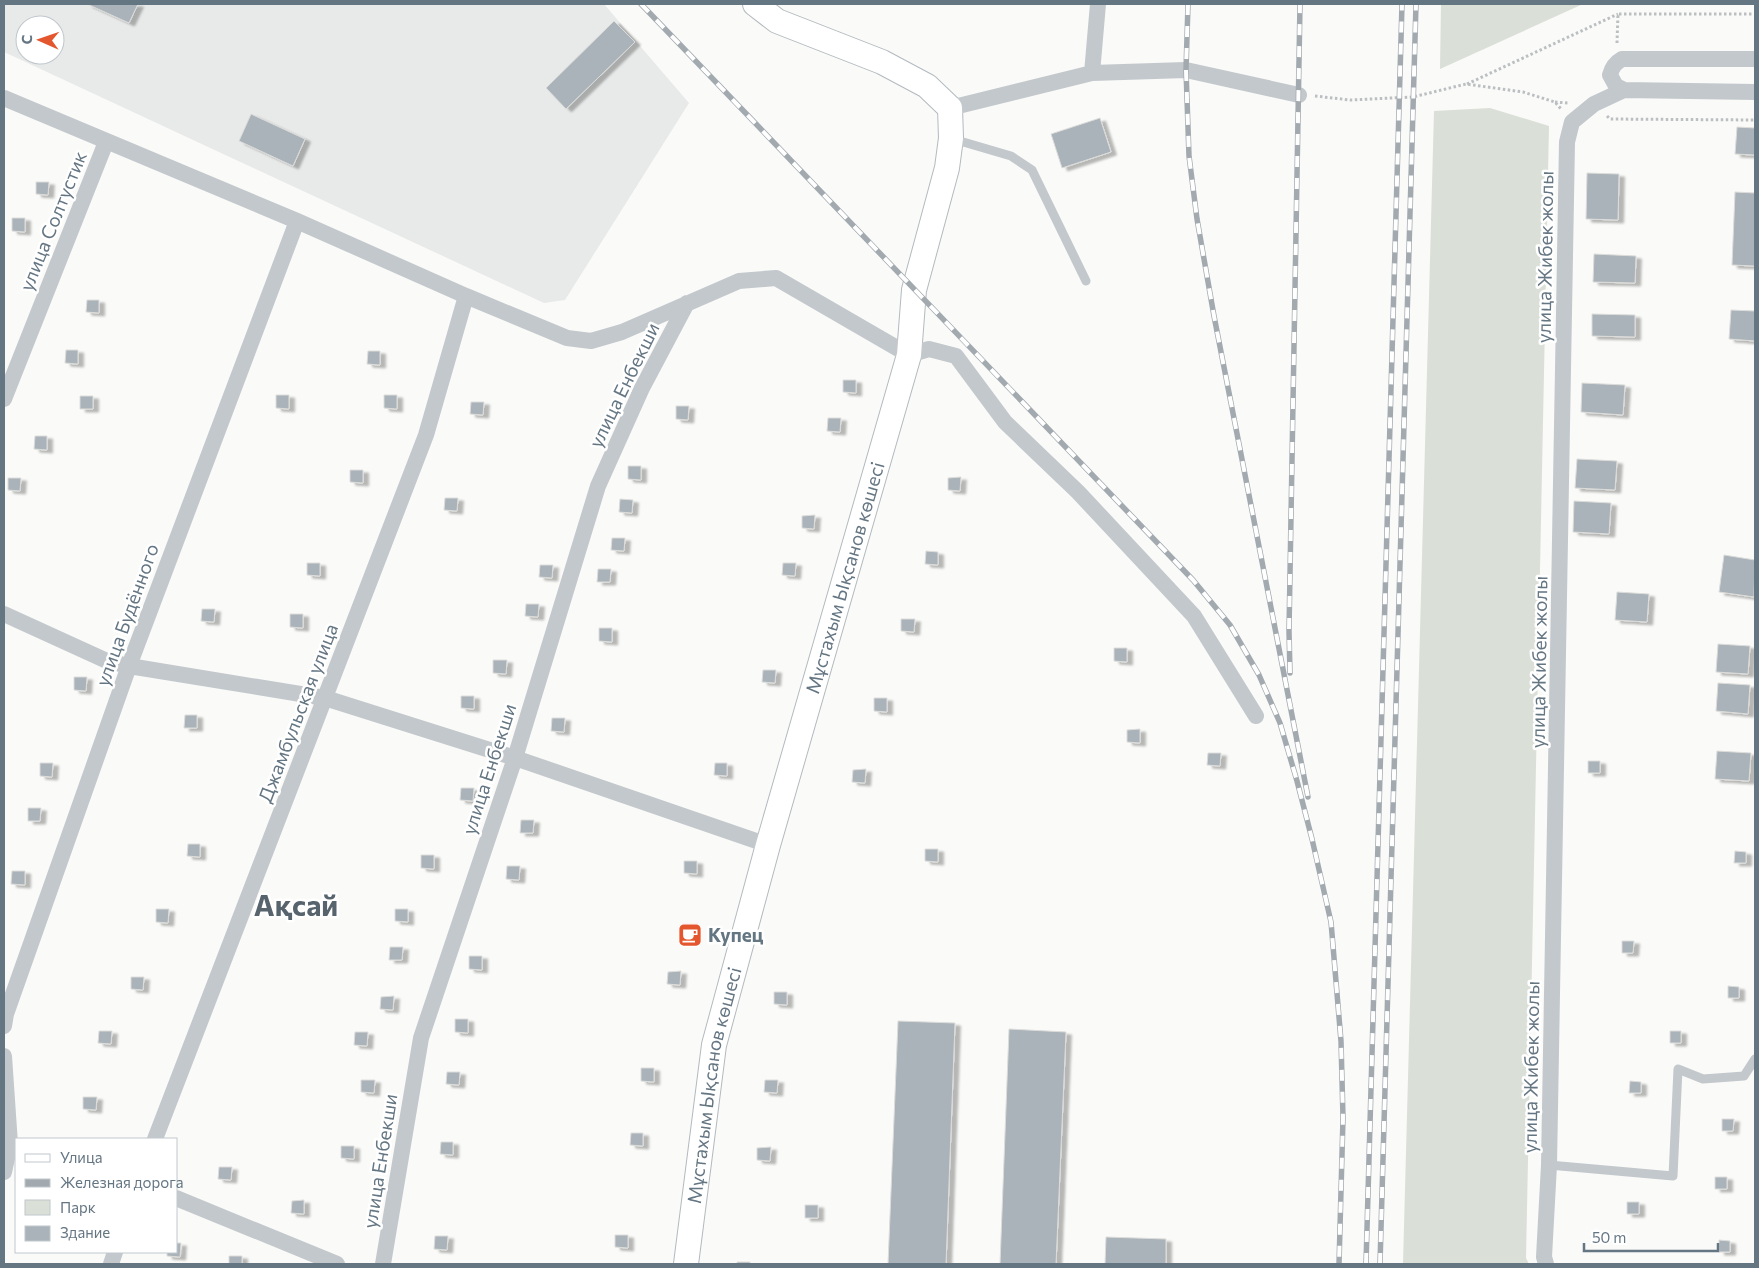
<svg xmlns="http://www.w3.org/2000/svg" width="1759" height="1268" font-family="Commissioner,sans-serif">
	<defs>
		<filter id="shadow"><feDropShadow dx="5.5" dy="3" stdDeviation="1" flood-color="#0004"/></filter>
	</defs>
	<rect width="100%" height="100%" fill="#fafaf8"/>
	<!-- built -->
	<path fill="#e8e9e9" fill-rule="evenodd" d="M 4,4 L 604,4 L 689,103 L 565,300 L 544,303 L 4,52 ZM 25,25 L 55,25 L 55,55 L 25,55 Z"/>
	<!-- green -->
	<path fill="#dadfd7" d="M 1441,4 L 1583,4 L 1440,69 Z
		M 1490,108 L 1549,126 L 1526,1258 L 1529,1264 L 1403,1264 L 1434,111 Z"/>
	<!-- building -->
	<path fill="#aab3b9" stroke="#dcdcda" filter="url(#shadow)" d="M 87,4 L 138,4 L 129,23 Z
		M 614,21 L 635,42 L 566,109 L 546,88 Z
		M 251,114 L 305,139 L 293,166 L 239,141 Z
		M 1100,118 L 1111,152 L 1062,168 L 1051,134 Z
		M 1737,127 L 1755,128 L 1755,155 L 1735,154 Z
		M 1587,173 L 1619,174 L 1618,220 L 1586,219 Z
		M 36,182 L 49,182 L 48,195 L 36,194 Z
		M 1735,192 L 1755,193 L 1755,266 L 1732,265 Z
		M 12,218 L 25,218 L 25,232 L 12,231 Z
		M 1594,254 L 1636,256 L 1635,283 L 1593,282 Z
		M 87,300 L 99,300 L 99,313 L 86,312 Z
		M 1731,310 L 1755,311 L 1755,341 L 1729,339 Z
		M 1592,314 L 1635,315 L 1635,337 L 1592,336 Z
		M 66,350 L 78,350 L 78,364 L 65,363 Z
		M 368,351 L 380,351 L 380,365 L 367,364 Z
		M 843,380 L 856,380 L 856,393 L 843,392 Z
		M 1582,383 L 1625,385 L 1623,415 L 1581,412 Z
		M 276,395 L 289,395 L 289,409 L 276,408 Z
		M 384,395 L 397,395 L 397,409 L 384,408 Z
		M 80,396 L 93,396 L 93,409 L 80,409 Z
		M 471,402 L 484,402 L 483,415 L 470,414 Z
		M 676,406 L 689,406 L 688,420 L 676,419 Z
		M 828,418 L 841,418 L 840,432 L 827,431 Z
		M 35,436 L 47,436 L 47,450 L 34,449 Z
		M 1577,459 L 1617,461 L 1615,490 L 1575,488 Z
		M 628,466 L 641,466 L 641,480 L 628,479 Z
		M 350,470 L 363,470 L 363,483 L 350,482 Z
		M 961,477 L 960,491 L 948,490 L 948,478 Z
		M 8,478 L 21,478 L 20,491 L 8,490 Z
		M 445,498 L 458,498 L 457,511 L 444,510 Z
		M 620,499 L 633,500 L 632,513 L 619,512 Z
		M 1574,501 L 1611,503 L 1609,534 L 1573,532 Z
		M 815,515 L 814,529 L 802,528 L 802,516 Z
		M 612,538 L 625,538 L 624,551 L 611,550 Z
		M 926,551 L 938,552 L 938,565 L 925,564 Z
		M 1724,555 L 1755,560 L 1754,597 L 1719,592 Z
		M 307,563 L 320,563 L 320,576 L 307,575 Z
		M 783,563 L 796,563 L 795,576 L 782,575 Z
		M 540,565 L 553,565 L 552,578 L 539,577 Z
		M 598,569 L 611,569 L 610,582 L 597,582 Z
		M 1617,592 L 1649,594 L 1647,622 L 1615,620 Z
		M 526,604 L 539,604 L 538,617 L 525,616 Z
		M 202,609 L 215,609 L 214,622 L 201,621 Z
		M 290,614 L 303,614 L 303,628 L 290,627 Z
		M 901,619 L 915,619 L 914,632 L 901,631 Z
		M 599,628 L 612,628 L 612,642 L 599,641 Z
		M 1718,644 L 1750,646 L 1748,674 L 1716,672 Z
		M 1114,648 L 1127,648 L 1127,662 L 1114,661 Z
		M 493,660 L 507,660 L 506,674 L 493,673 Z
		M 763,670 L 776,670 L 775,683 L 762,682 Z
		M 74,677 L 87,677 L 86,691 L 74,690 Z
		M 1718,683 L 1750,685 L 1748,714 L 1716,711 Z
		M 461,696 L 474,696 L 474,709 L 461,708 Z
		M 874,698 L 887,698 L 887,712 L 874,711 Z
		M 185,715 L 197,715 L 197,728 L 184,728 Z
		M 552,718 L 565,718 L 564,732 L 551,731 Z
		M 1140,729 L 1140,743 L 1127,742 L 1127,730 Z
		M 1717,751 L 1751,753 L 1749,781 L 1715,779 Z
		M 1208,753 L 1221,753 L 1220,766 L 1207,765 Z
		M 1588,761 L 1600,761 L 1600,773 L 1588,773 Z
		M 40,763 L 53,763 L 52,777 L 40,776 Z
		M 715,763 L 727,763 L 727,776 L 714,775 Z
		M 866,769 L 865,783 L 852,782 L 853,770 Z
		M 461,788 L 474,788 L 473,801 L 460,800 Z
		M 28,808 L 41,808 L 40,821 L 28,821 Z
		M 521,820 L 534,820 L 533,833 L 520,833 Z
		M 188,844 L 200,844 L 200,857 L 187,856 Z
		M 925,849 L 938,849 L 938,862 L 925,861 Z
		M 1735,851 L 1746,852 L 1746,863 L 1734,863 Z
		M 421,855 L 434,855 L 434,869 L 421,868 Z
		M 684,861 L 697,861 L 697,874 L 684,873 Z
		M 507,866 L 520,866 L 519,880 L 506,879 Z
		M 12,871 L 25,871 L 25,885 L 11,884 Z
		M 156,909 L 169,909 L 168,923 L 156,922 Z
		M 395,909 L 408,909 L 408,922 L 395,921 Z
		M 1622,941 L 1634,941 L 1633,953 L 1622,953 Z
		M 390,947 L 403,947 L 402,960 L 389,960 Z
		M 469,956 L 482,956 L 482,970 L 469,969 Z
		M 681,971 L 680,985 L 667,984 L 668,972 Z
		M 131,977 L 144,977 L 143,990 L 131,989 Z
		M 1728,986 L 1739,987 L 1739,998 L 1728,998 Z
		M 774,992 L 787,992 L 787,1005 L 774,1004 Z
		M 394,996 L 393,1010 L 380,1009 L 381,997 Z
		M 455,1019 L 468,1019 L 468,1033 L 455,1032 Z
		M 898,1021 L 955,1023 L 946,1264 L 888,1264 Z
		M 1009,1029 L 1066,1032 L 1056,1264 L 1000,1264 Z
		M 99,1031 L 112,1031 L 111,1044 L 98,1043 Z
		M 1670,1031 L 1681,1031 L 1681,1043 L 1670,1043 Z
		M 355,1032 L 368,1032 L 367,1046 L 354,1045 Z
		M 641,1068 L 654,1068 L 654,1082 L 641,1081 Z
		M 447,1072 L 460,1072 L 459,1085 L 446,1084 Z
		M 361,1080 L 375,1080 L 374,1093 L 361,1092 Z
		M 765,1080 L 778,1080 L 777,1093 L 764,1092 Z
		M 1630,1081 L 1641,1082 L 1641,1093 L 1629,1093 Z
		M 83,1097 L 97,1097 L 96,1110 L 83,1109 Z
		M 1722,1119 L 1734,1119 L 1733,1131 L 1722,1131 Z
		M 631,1133 L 643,1133 L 643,1146 L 630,1145 Z
		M 441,1142 L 453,1142 L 453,1155 L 440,1154 Z
		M 341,1146 L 354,1146 L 354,1159 L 341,1158 Z
		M 771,1147 L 770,1161 L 757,1160 L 757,1148 Z
		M 219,1167 L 232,1167 L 231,1180 L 218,1179 Z
		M 1715,1177 L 1727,1177 L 1727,1189 L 1715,1189 Z
		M 304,1200 L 304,1214 L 291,1213 L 292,1201 Z
		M 1627,1202 L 1639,1202 L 1639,1214 L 1627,1214 Z
		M 805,1205 L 818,1205 L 818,1218 L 805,1218 Z
		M 615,1235 L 628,1235 L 628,1248 L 615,1247 Z
		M 435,1236 L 448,1236 L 447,1250 L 434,1249 Z
		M 1106,1237 L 1166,1239 L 1166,1264 L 1105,1264 Z
		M 1719,1240 L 1730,1241 L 1730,1252 L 1719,1252 Z
		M 176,1243 L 181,1243 L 180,1257 L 167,1256 L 167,1252 L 176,1252 Z
		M 229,1256 L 242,1256 L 242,1264 L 229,1264 Z
		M 737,1262 L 750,1262 L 750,1264 L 737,1264 Z"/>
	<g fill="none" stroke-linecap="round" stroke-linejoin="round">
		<!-- secondary casing -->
		<g stroke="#b3babf" stroke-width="26">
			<g id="secondary">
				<path id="s1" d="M 686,1264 L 714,1045 L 768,845 L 909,355 L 914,290 L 947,168 L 951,138 L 950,108 L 927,86 L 882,62 L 777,21 L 755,4"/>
			</g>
		</g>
		<!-- path -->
		<path stroke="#bbbfc2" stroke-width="3" stroke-dasharray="2.5 2.5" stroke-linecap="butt" d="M 1617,43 L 1618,14 L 1755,14
			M 1467,84 L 1618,14
			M 1315,96 L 1350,100 L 1413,97 L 1466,84 L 1523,92 L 1555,102 L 1561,109
			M 1555,102 L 1568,103
			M 1607,116 L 1610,119 L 1755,120"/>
		<!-- service -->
		<path stroke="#c3c8cc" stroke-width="9" d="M 953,139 L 1011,156 L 1032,170 L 1086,281
			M 1549,1165 L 1673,1176 L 1678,1069 L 1703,1079 L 1744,1076 L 1755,1059"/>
		<!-- minor -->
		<path stroke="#c3c8cc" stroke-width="16" d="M 1755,59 L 1622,59 C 1615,63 1612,67 1610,75 L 1616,86 L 1624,90 L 1755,92
			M 1092,73 L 1098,4
			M 4,98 L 297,221 L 466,296 L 567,338 L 591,341 L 622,332 L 739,281 L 776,278 L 909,355 L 929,349 L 956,356 L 1005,422 L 1078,492 L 1194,616 L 1256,716
			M 950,108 L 1092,73 L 1186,70 L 1299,95
			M 4,399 L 106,142
			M 4,614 L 107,661 L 129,666 L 325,698 L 515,758 L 768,845
			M 4,1026 L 6,1014 L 129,666 L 297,221
			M 4,1056 L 10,1144 L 4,1172
			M 155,1139 L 426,435 L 466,296
			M 176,1198 L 337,1264
			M 111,1264 L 115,1252
			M 383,1264 L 421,1038 L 515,758 L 598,486 L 642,388 L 687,303
			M 1546,1264 L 1544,1257 L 1549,1165 L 1567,142 L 1572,122 L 1594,104 L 1624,90"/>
		<!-- secondary -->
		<use href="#secondary" stroke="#fff" stroke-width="24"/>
		<!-- rail casing -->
		<g stroke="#a2aab0" stroke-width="5.5">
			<path id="rail" d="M 641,4 L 1193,580 L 1230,625 L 1259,675 L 1280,723 L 1297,781 L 1312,839 L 1331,922 L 1341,1041 L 1343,1118 L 1339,1264
				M 1188,4 L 1186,70 L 1189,156 L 1197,219 L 1214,316 L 1308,797
				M 1290,673 L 1289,631 L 1300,4
				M 1366,1264 L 1402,4
				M 1380,1264 L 1416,4"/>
		</g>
		<!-- rail -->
		<use href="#rail" stroke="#fff" stroke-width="4" stroke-dasharray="11" stroke-linecap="butt"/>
	</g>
	<!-- icons -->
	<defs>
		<g id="cafe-square" transform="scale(1.25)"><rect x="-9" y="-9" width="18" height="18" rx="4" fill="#e4572e" stroke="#fff"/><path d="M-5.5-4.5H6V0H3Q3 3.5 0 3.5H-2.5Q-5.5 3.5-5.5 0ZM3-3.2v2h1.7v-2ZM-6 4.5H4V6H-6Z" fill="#fff"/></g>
	</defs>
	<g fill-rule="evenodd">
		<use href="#cafe-square" x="690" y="935"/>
	</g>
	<g text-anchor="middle" stroke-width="5" stroke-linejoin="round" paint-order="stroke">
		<!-- street labels -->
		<g font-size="19" fill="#657683" stroke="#fff">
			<text transform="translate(53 221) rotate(-68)" y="7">улица Солтустик</text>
			<text transform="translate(1545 257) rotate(-89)" y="7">улица Жибек жолы</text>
			<text transform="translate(624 385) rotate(-64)" y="7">улица Енбекши</text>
			<text dy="7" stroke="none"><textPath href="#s1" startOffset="706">Мұстахым Ықсанов көшесі</textPath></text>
			<text transform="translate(127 615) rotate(-70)" y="7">улица Будённого</text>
			<text transform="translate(1539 662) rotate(-89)" y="7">улица Жибек жолы</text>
			<text transform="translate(298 713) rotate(-69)" y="7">Джамбульская улица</text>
			<text transform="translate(489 769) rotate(-72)" y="7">улица Енбекши</text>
			<text transform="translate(1531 1067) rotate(-89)" y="7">улица Жибек жолы</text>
			<text dy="7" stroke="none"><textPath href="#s1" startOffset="181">Мұстахым Ықсанов көшесі</textPath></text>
			<text transform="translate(380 1161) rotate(-81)" y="7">улица Енбекши</text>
		</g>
		<!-- poi labels -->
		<g font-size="19" font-weight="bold" fill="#657683" stroke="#fff" text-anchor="start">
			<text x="708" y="942">Купец</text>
		</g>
		<!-- town labels -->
		<g font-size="29" font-weight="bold" fill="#57646e" stroke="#fff">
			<text x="296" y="916">Ақсай</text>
		</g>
	</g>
	<!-- border -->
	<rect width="1759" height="1268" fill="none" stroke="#657683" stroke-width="10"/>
	<!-- legend -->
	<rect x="15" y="1138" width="162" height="115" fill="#ffffff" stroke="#c1c8cd"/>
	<rect x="25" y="1154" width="25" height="8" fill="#ffffff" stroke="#c1c8cd"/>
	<text x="60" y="1163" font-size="15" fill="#657683">Улица</text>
	<rect x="25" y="1179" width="25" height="8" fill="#a2aab0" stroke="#c1c8cd"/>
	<text x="60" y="1188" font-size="15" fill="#657683">Железная дорога</text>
	<rect x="25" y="1200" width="25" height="15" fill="#dadfd7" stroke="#c1c8cd"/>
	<text x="60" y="1213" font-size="15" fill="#657683">Парк</text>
	<rect x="25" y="1226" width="25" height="15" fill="#aab3b9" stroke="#c1c8cd"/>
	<text x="60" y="1238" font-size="15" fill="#657683">Здание</text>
	<!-- north arrow -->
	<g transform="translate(40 40) rotate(272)"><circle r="24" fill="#ffffff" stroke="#c1c8cd"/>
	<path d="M0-4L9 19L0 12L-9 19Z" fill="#e4572e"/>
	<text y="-8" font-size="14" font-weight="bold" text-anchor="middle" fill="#657683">С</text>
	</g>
	<!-- scale -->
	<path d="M1584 1243v8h134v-8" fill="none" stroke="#657683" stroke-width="2.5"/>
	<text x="1592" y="1243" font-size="15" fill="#657683" stroke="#ffffff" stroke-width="4" paint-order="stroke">50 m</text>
</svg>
